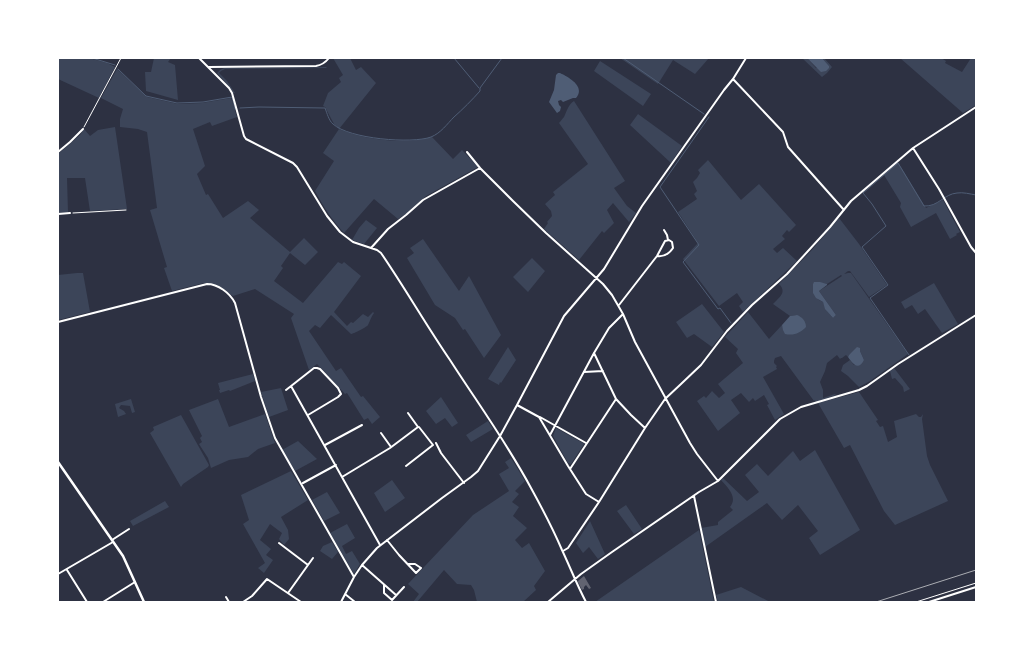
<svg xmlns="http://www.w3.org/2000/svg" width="1034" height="660" font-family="'Asap Condensed',sans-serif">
	<rect width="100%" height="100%" fill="#2d3142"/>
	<!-- green -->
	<path fill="#3c4559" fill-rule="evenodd" d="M 58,58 L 89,58 L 107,63 L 115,67 L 99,98 L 58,79 Z
		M 154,58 L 171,58 L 168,62 L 175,65 L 178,100 L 146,91 L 145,72 L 151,72 Z
		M 333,58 L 350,58 L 356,70 L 361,67 L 376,83 L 339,129 C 359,138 394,143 416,140 C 421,140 426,138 432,137 L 453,159 L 462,150 L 478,167 L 426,196 L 407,213 L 398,219 L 374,199 L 344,233 C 332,220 323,206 315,191 L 334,161 L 323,153 L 339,129 L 334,124 L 325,107 L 323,106 L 328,93 L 341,82 L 339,78 L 343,75 Z
		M 620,58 L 709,58 L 695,74 L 673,60 L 658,84 Z
		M 802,58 L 807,58 L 816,68 L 829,66 L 822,58 L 824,58 L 832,67 L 827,73 L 822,77 Z
		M 900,58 L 941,58 L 946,61 L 945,63 L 962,72 L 971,58 L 976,58 L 976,105 L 963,113 Z
		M 600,61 L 651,94 L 643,106 L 594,71 Z
		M 326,67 L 327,68 L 225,69 L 221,71 L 219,73 L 227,81 L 235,93 L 233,93 L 230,88 L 217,73 L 220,70 L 224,68 Z
		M 117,69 L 147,97 L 178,104 L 202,103 L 231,98 L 237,117 L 212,126 L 210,122 L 193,129 L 205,166 L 197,174 L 206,195 L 208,194 L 223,218 L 248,201 L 259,210 L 250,218 L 290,252 L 304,238 L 318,252 L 305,265 L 290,253 L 281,266 L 283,268 L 274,281 L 303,303 L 338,262 L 342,264 L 344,262 L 361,276 L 334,312 L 347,326 L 351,322 L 353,323 L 363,314 L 368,317 L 373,312 L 374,313 C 371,317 370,321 368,325 C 367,327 353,334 351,334 L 331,315 L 320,328 L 315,325 L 309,331 L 336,371 L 341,368 L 361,397 L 363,396 L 380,417 L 372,424 L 368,418 L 364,420 L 347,393 L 345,394 L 317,364 L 309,370 L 291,318 L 294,314 L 255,289 L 233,296 C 224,289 216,282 204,283 L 172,291 L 164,268 L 167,267 L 150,210 L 157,208 L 147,132 L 138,129 L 120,127 L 120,119 L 123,109 L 101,98 Z
		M 574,101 L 625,181 L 614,188 L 627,206 L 636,213 L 629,222 L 613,203 L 607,210 L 614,223 L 604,233 L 602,231 L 579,260 L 544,229 L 548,223 L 547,222 L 552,216 L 551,211 L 545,204 L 555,195 L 553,192 L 588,164 L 559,123 C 561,121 562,119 564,117 C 567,111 568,105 574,101 Z
		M 638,114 L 682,146 L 671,163 L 630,125 Z
		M 115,127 L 127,209 L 90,211 L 85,178 L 67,178 L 68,212 L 58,213 L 58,154 L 80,135 L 84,129 L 90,136 L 98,130 Z
		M 708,160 L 741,200 L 759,184 L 796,225 L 789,232 L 787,230 L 782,236 L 785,239 L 773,249 L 777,253 L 783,248 L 797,261 L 743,312 L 739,306 L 743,302 L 737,293 L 719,306 L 683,259 L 698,243 L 678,212 L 697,199 L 694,194 L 697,191 L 693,182 L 697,178 L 700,173 L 698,170 Z
		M 898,162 L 926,208 L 943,200 L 960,232 L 956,234 L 957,235 L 950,239 L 936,213 L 911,227 L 900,207 L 901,203 L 884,175 Z
		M 839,218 L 859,244 L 887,285 L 869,297 L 850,271 L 848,271 L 844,274 L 848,273 L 851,273 L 908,354 L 870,381 L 859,387 L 848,376 L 841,371 L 843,365 L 850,360 L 854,365 L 864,360 L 860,351 L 860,348 L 849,355 L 848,357 L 846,355 L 842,358 L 841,358 L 840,359 L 837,355 L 827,363 L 825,371 L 820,382 L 823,390 L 823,398 L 835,394 L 836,395 L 816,402 L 815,400 L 814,401 L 781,356 L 775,358 L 774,361 L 774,363 L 777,366 L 776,367 L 777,369 L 763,377 L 784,414 L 775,420 L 767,405 L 769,404 L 764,395 L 755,401 L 753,398 L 749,402 L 741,393 L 731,400 L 740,413 L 718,431 L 697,401 L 704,396 L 706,398 L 712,391 L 719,398 L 725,393 L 718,384 L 743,363 L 736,353 L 738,349 L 725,337 L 748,312 L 769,339 L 782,325 L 783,327 L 797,315 L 790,316 L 773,304 C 780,297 787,292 779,284 L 811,251 ZM 841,275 L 842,276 L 819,291 L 836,315 L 833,318 L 827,311 L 823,302 L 819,300 L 813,292 L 814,287 L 813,284 L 816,282 L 827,284 Z
		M 366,220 L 377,228 L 364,244 L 352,240 L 359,228 Z
		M 423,239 L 459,291 L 469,276 L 501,335 L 484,358 L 465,329 L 463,330 L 455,318 L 435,305 L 407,258 L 414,253 L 410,248 Z
		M 532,258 L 545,271 L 528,292 L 513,277 Z
		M 77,273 L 83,273 L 90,312 L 58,320 L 58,275 Z
		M 934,283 L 958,324 L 942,333 L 925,309 L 918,314 L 912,305 L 905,309 L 901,302 Z
		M 702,304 L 724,332 L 712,347 L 694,334 L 687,338 L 676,322 Z
		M 508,347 L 516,360 L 501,383 L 500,382 L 499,385 L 488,379 Z
		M 894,368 L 910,389 L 904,392 L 903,387 L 895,378 L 892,379 L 890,371 Z
		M 253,374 L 255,381 L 230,391 L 229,390 L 220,393 L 219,390 L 220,390 L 218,383 Z
		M 281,388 L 288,410 L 269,417 L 261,392 Z
		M 859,392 L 878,420 L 876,421 L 880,427 L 883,426 L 888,442 L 897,437 L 894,421 L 916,414 L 919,417 L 921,417 L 923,414 L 922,419 L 927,456 L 930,465 L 948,501 L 895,525 L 884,511 L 850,445 L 844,448 L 818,403 Z
		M 441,397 L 458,423 L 452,427 L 445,418 L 436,424 L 426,411 Z
		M 131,399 L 135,412 L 132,413 L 130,406 L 121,405 L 119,408 L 124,411 L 126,414 L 118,417 L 115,404 Z
		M 218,399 L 229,427 L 265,414 L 275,443 L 258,449 L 248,457 L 229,460 L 211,468 L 208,458 L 199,444 L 202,442 L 200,438 L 202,436 L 189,410 Z
		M 181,415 L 209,465 L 208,467 L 183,484 L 181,487 L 150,433 L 154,430 L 153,427 Z
		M 488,421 L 493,429 L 471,442 L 466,435 Z
		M 556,428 L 583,443 L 584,444 L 571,464 L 568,463 L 553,436 Z
		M 298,441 L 317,459 L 295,471 L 282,450 Z
		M 815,450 L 860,530 L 820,555 L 809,538 L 818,531 L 798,505 L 782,520 L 767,503 L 705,547 L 701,528 L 718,525 L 718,522 L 733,510 L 730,507 C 738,497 728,488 721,480 L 723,478 L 747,501 L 759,492 L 745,475 L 757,464 L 768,476 L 793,451 L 800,461 Z
		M 511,458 L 525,481 L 515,491 L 519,494 L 512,502 L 519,507 L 513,516 L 527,528 L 515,540 L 522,548 L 529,543 L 545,571 L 534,586 L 536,590 L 523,602 L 477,602 L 474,590 L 471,585 L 457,584 L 444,570 L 417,602 L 413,602 L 419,594 L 408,584 L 473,515 L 509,491 L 499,474 L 509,468 L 505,462 Z
		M 291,471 L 308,500 L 281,517 L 288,530 L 289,539 L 284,545 L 279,539 L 282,533 L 270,524 L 260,540 L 271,549 L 266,555 L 273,560 L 264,573 L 258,568 L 265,563 L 243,524 L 249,520 L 241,495 Z
		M 392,480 L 405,498 L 385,512 L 374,493 Z
		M 327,492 L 340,513 L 324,521 L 312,500 Z
		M 165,501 L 169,507 L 133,526 L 130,521 Z
		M 626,505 L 642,529 L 634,534 L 617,511 Z
		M 590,521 L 605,554 L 598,559 L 589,547 L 583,553 L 576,543 Z
		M 347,524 L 355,538 L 342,546 L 346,554 L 352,551 L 360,564 L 354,574 L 330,533 Z
		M 699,530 L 714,602 L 595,602 Z
		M 332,542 L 338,552 L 332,559 L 320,551 L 323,546 Z
		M 741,587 L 770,602 L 718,602 L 716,595 Z"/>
	<!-- water -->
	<path fill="#4f5d75" d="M 807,58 L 822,58 L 829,66 L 829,68 L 826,71 L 821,72 Z
		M 558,73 L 560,73 C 568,77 586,86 576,98 L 573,98 L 563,102 L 561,100 L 558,101 L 559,105 L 561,107 L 560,111 L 557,113 L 549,102 L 554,90 L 556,75 Z
		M 814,282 L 820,282 L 827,284 L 827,285 L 819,291 L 836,315 L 833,318 L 825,309 L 823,302 L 816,298 L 813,293 L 813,284 Z
		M 797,315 C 802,317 806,321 806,327 C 800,333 794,336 785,334 L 783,330 L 782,325 L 790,316 Z
		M 857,347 L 860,348 L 860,351 L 864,360 C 858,371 853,364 848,357 L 849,355 Z"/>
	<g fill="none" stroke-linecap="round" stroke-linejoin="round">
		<!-- stream -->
		<path stroke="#4f5d75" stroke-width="1" d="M 92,58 L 115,65
			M 454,58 L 479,88
			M 623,58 L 704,114
			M 118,69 L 146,96 L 177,103 L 203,102 L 232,97 L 235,109
			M 240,108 L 259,107 L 325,108 C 327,113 329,121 333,124 C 349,139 412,144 431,137 C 441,133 447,124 454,117 C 463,109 472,100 480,91 L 480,88 L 502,58
			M 709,117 L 660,187 L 699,245 L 683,262 L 718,309 L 720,308 L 731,323
			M 909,355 L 870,298 L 888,285 L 862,247 L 886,226 L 872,204 L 863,193 L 898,163 L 924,206 C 938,207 944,194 957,193 C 963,192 970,194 976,195"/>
	</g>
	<!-- building -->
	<path fill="#626471" d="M 584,576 L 591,588 L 589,589 L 586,585 L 584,587 L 584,589 L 582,590 L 578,582 L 578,581 Z"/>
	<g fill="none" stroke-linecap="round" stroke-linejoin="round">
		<!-- path -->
		<path stroke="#fff" stroke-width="1" d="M 84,127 L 121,58
			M 73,213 L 126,210
			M 916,602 L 976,583"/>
		<!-- minor -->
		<path stroke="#fff" stroke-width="2" d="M 199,58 L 229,88 L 232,93 L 244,136 L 246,139 L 293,163 L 297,167 L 327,216 L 340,232 L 353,242 L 377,250 L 381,253 C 405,288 426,325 450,360 C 477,402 507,443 531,488 C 542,508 553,529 562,550 C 570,567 577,585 586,602
			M 209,67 L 316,66 C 322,65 325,63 329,58
			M 733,79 L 783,132 L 788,147 L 844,210
			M 913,148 L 939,189 L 971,247 L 976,253
			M 58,152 L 70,142 L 83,129
			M 467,152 L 480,168
			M 58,214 L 70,213
			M 664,230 L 667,235 L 668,240
			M 371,248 L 388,229 L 406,215 L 423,200 L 480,168 L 513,201 L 546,233 L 603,284 L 612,295 L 623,314 L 635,342 L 690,443 L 697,454 L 718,481
			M 619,305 L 657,256 L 665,241 L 669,240 L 672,242 L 673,248 C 669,254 664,257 657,256
			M 58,322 L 207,284 C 218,284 230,293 235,303 L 261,397 L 275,438 L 354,577
			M 594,353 L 616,399 L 631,415 L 645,428
			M 584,372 L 603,371
			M 291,386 L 380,545
			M 286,390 L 314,368 L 317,368 L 320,369 L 338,388 L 341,394 L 338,397 L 308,415
			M 517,405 L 539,417 L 568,466 L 586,494 L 599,502
			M 540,417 L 586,443
			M 419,427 L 433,445
			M 381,433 L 391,447
			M 550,435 L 594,353 L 609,328 L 623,314
			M 436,443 L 441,453 L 464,483
			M 325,445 L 362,425
			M 406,466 L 433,445
			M 570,469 L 616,399
			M 342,477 L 390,448 L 418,427 L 408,413
			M 303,483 L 336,465
			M 694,496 L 716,602
			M 112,540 L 129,529
			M 387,540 L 399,555 L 416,573 L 421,568 L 415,564 L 408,564
			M 279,543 L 308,565 L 288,593
			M 563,551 L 568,548 L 572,542 L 599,502 L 645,428 L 665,399 L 681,384 L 701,365 L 727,331 L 752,305 L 787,274 L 830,227 L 851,201 L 913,148 L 976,107
			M 308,565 L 313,558
			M 362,565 L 396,595
			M 67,570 L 87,602
			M 58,574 L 113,542
			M 384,585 L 384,593 L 392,600 L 404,587
			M 345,594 L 355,602
			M 226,597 L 229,602
			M 103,602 L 135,582
			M 243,602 L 252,596 L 267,579 L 301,602
			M 341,602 L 354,577 L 362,565 L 377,548 L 442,498 L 471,477 L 478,471 L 500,436 L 517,405 L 564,316 L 604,269 L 642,206 L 724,90 L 733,79 L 746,58
			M 548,602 L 581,574 L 612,552 L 699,492 L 718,481 L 780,419 L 801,407 L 859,390 L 867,386 L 898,364 L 976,315
			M 929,602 L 976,587"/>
		<!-- tertiary -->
		<path stroke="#fff" stroke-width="2.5" d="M 58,462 L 123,556 L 144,602"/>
		<!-- rail -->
		<path stroke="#abadb3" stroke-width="1" d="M 876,602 L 976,570"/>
	</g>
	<!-- border -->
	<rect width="1034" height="660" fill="none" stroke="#ffffff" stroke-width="118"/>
</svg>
